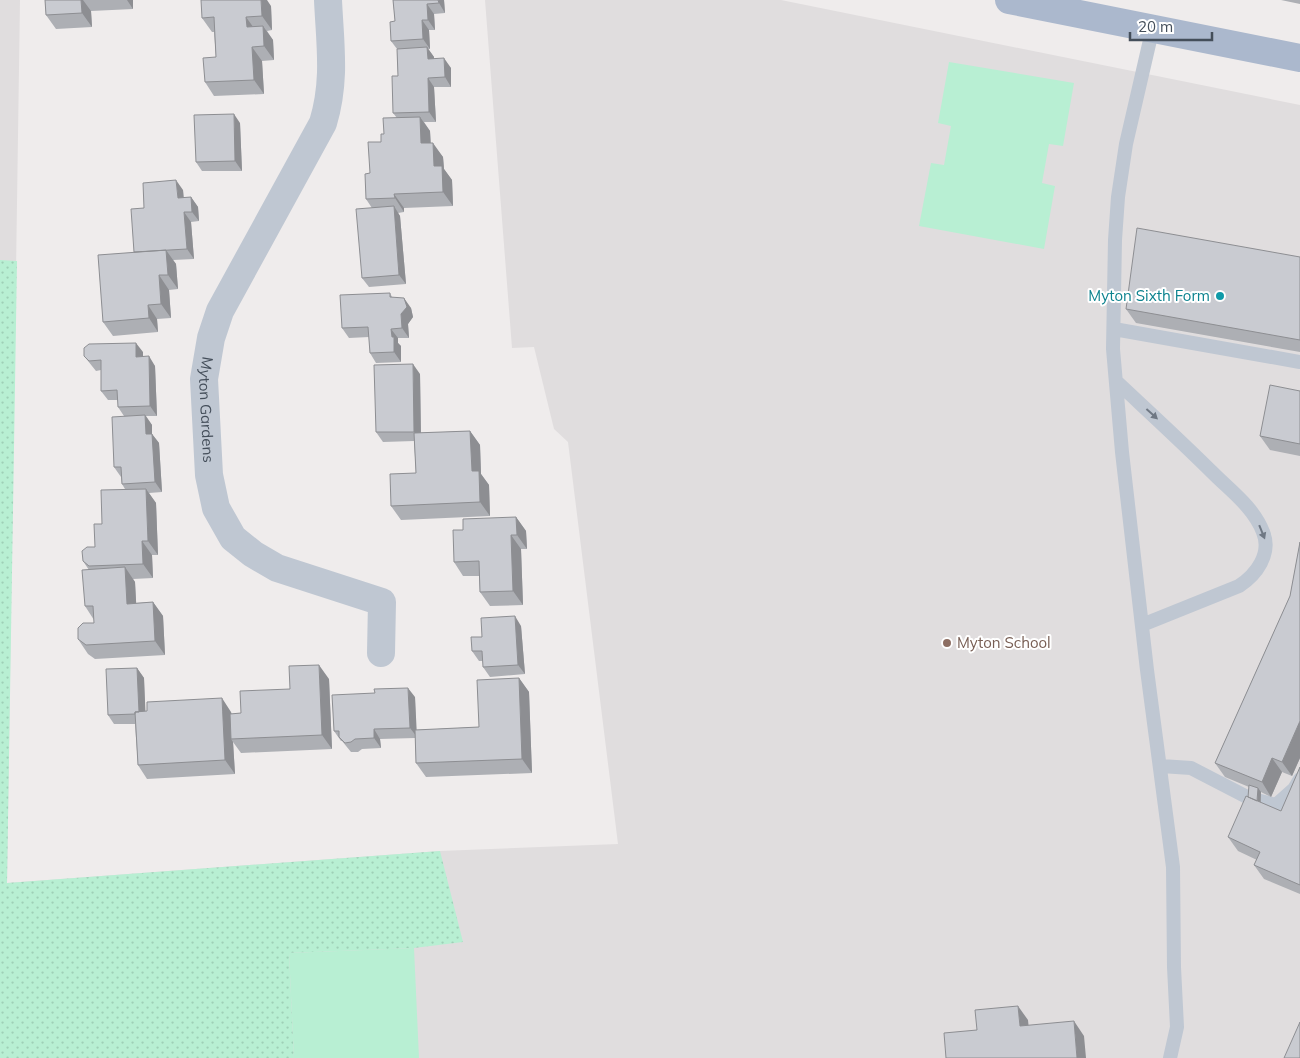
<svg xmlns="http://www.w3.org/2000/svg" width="1300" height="1058" font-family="Mulish,sans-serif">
	<defs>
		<pattern id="grass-dots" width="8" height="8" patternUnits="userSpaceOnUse" patternTransform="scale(1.25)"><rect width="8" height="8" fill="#b8efd3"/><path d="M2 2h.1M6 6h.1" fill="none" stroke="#9fcfb7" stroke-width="1.8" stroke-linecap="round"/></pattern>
	</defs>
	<rect width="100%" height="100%" fill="#efecec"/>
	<!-- education -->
	<path fill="#e0ddde" d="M 0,0 L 20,0 L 7,883 L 440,851 L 618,844 L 568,442 L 554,429 L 534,347 L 512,348 L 485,0 L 781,0 L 1300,105 L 1300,1058 L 0,1058 Z"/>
	<!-- grass -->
	<path fill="url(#grass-dots)" d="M 0,260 L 17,261 L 7,883 L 440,851 L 463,942 L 414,948 L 289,953 L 294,1058 L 0,1058 Z"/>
	<!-- pitch -->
	<path fill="#b8efd3" d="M 949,62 L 1074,83 L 1063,146 L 1049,144 L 1042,183 L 1055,186 L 1044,249 L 919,226 L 931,163 L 944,165 L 951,126 L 938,123 Z
		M 414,948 L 419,1058 L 294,1058 L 289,953 Z"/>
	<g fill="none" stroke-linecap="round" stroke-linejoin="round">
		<!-- lane -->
		<path stroke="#bfc7d2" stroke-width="14" d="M 1153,27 L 1126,144 L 1118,197 L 1115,240 L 1113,349 L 1122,452 L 1147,670 L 1173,867 L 1174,967 L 1177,1027 L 1170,1058
			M 1114,329 L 1300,362
			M 1116,381 C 1149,412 1182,442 1214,474 C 1231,491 1254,508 1263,532 C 1272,554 1256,575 1239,586 L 1142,625
			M 1161,766 L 1191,768 L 1249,798 L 1276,805 L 1294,789 L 1300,779"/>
		<!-- street -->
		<path stroke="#bfc7d2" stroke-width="28" id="s1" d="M 328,0 C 330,44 336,80 323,123 L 220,311 L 211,338 L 204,379 L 209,475 L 216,508 L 233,538 L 253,554 L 277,568 L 382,602 L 381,653"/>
		<!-- primary -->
		<path stroke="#abb8cd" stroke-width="28" d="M 1009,0 L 1300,58"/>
	</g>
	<!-- wall -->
	<path fill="#adafb4" d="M 45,0 L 133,0 L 133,9 L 91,11 L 92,27 L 56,29 L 46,15 Z
		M 393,0 L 444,0 L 445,13 L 434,14 L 435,30 L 429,30 L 430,49 L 428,49 L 434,57 L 434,59 L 451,68 L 451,87 L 434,87 L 436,122 L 424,122 L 430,131 L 431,143 L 443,157 L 444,169 L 452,180 L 453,206 L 404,208 L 404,212 L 398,213 L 400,216 L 406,284 L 369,287 L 362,278 L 372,208 L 366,199 L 370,173 L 384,134 L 397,118 L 393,113 L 398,76 L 397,49 L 391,41 L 395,21 Z
		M 1281,0 L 1300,0 L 1300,4 Z
		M 271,6 L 272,30 L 267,31 L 273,40 L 274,60 L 262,61 L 264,94 L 214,96 L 205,82 L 216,57 L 214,32 L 212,32 L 202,18 Z
		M 240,123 L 242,171 L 202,171 L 196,162 Z
		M 183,190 L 184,198 L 191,197 L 198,207 L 199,221 L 191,222 L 194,259 L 173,260 L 176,264 L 178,289 L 169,290 L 171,318 L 157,319 L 158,332 L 113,336 L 103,322 L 134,252 L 144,208 Z
		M 1300,257 L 1300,352 L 1136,323 L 1126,309 Z
		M 390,293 L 392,297 L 411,308 L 413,317 L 408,324 L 409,338 L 398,338 L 398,343 L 401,346 L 401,362 L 376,363 L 370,353 L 369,337 L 349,338 L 342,328 Z
		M 143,352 L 143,357 L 155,366 L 157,416 L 146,416 L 152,425 L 152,434 L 159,443 L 162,492 L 149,493 L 156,503 L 158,555 L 152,555 L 153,578 L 133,579 L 135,582 L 136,603 L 153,602 L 163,616 L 165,655 L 95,659 L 88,654 L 78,639 L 94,623 L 94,620 L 85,606 L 89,570 L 83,561 L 95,547 L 102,524 L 125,489 L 122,484 L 121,477 L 114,467 L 124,416 L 118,407 L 118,400 L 108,400 L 101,391 L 101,370 L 96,371 L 84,356 Z
		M 420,374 L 421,433 L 470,431 L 480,445 L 481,474 L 489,485 L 490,516 L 401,520 L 391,506 L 416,473 L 414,441 L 383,442 L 376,432 Z
		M 1300,391 L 1300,456 L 1270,450 L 1260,436 Z
		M 516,517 L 526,531 L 527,549 L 521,549 L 523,605 L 490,606 L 480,592 L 479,576 L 463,576 L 454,562 L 463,530 Z
		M 1300,542 L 1300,758 L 1292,776 L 1282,772 L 1271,797 L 1261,792 L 1261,803 L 1281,811 L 1300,767 L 1300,894 L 1264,879 L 1254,865 L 1257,860 L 1238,851 L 1228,837 L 1248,797 L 1249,787 L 1225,777 L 1215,763 L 1290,596 Z
		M 521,626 L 525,674 L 490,677 L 483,667 L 483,661 L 479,661 L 472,651 L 482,637 Z
		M 137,668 L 144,678 L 145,712 L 231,712 L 232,714 L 241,713 L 290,689 L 329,679 L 332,749 L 241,753 L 233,742 L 235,774 L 147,779 L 138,765 L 135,724 L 114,724 L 108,715 Z
		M 519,678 L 529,692 L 532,773 L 426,777 L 416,763 L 415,738 L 380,739 L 381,748 L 362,749 L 358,752 L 351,752 L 342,741 L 341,741 L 334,731 L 415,697 L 416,730 L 479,727 Z"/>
	<!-- shaded-wall -->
	<path fill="#8d8e92" d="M 81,0 L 83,0 L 91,11 L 92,27 L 82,13 Z
		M 127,0 L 133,0 L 133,9 Z
		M 261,0 L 267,0 L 271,6 L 272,30 L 262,16 Z
		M 438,0 L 444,0 L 445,13 L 439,3 Z
		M 427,4 L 434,14 L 435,30 L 428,20 Z
		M 246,17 L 256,31 L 247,27 Z
		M 422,20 L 429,30 L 430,49 L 423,39 Z
		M 263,26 L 273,40 L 274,60 L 264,46 Z
		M 252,47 L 262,61 L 264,94 L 254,80 Z
		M 427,47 L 434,57 L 434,68 L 428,59 Z
		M 444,58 L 451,68 L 451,87 L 445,77 Z
		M 428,78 L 434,87 L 436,122 L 429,112 Z
		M 234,114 L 240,123 L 242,171 L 235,161 Z
		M 420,117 L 430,131 L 431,158 L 421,143 Z
		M 433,143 L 443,157 L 444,169 L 452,180 L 453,206 L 443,192 L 434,166 Z
		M 176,180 L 183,190 L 184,208 L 178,198 Z
		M 394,194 L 404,208 L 404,212 L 395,198 Z
		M 191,197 L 198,207 L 199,221 L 192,212 Z
		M 394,206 L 400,216 L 406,284 L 399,275 Z
		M 184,212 L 191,222 L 194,259 L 187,249 Z
		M 166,250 L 176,264 L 178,289 L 168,275 Z
		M 159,275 L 169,290 L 171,318 L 161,304 Z
		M 404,298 L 411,308 L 413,317 L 408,324 L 409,338 L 402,328 L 401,314 Z
		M 148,305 L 157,319 L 158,332 L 149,318 Z
		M 391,329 L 398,338 L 398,343 L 401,346 L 401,362 L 394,352 L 392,337 Z
		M 136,343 L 143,352 L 143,367 L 136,357 Z
		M 149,356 L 155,366 L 157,416 L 150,406 Z
		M 413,364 L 420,374 L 421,441 L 414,432 Z
		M 145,415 L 152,425 L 152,434 L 159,443 L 162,492 L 155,482 L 146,434 Z
		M 470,431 L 480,445 L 481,474 L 489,485 L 490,516 L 480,502 L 472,471 Z
		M 146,489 L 156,503 L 158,555 L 148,541 Z
		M 516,517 L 526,531 L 527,549 L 517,535 Z
		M 511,535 L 521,549 L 523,605 L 513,591 Z
		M 142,541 L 152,555 L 153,578 L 143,564 Z
		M 125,567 L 135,582 L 137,618 L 127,604 Z
		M 153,602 L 163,616 L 165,655 L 155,641 Z
		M 515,616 L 521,626 L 525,674 L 518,665 Z
		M 319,665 L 329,679 L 332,749 L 322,735 Z
		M 137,668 L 144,678 L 146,724 L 139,714 Z
		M 519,678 L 529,692 L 532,773 L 522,759 Z
		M 408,688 L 415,697 L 417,737 L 410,728 Z
		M 222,698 L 231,712 L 233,739 L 231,739 L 233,742 L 235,774 L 225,760 Z
		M 1300,721 L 1300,758 L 1292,776 L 1282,762 Z
		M 374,729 L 380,739 L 381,748 L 374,738 Z
		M 1272,758 L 1282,772 L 1271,797 L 1262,782 Z
		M 1258,788 L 1261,792 L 1260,812 L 1257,807 Z
		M 1018,1006 L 1028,1020 L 1030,1040 L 1020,1026 Z
		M 1074,1021 L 1084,1036 L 1086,1058 L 1077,1058 Z"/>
	<!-- building -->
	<path fill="#c9cbd1" stroke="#8d8e92" d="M 45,0 L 81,0 L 82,13 L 46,15 Z
		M 201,0 L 261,0 L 262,16 L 246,17 L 247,27 L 263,26 L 264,46 L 252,47 L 254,80 L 205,82 L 203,58 L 216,57 L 214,17 L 202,18 Z
		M 393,0 L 438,0 L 439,3 L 427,4 L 428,20 L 422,20 L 423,39 L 391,41 L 390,22 L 395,21 Z
		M 427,47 L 428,59 L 444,58 L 445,77 L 428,78 L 429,112 L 393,113 L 392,76 L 398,76 L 397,49 Z
		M 234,114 L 235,161 L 196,162 L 194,115 Z
		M 420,117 L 421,143 L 433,143 L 434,166 L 442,166 L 443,192 L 394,194 L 395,198 L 366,199 L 365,174 L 370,173 L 368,142 L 381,142 L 381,134 L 384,134 L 383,118 Z
		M 176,180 L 178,198 L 191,197 L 192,212 L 184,212 L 187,249 L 134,252 L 131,209 L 144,208 L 143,183 Z
		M 394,206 L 399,275 L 362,278 L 356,209 Z
		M 1137,228 L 1300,257 L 1300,340 L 1126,309 Z
		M 166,250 L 168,275 L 159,275 L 161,304 L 148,305 L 149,318 L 103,322 L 98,255 Z
		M 390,293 L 390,297 L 404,298 L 407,307 L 401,314 L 402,328 L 391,329 L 392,337 L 394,337 L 394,352 L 370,353 L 368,327 L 342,328 L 340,295 Z
		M 136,343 L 136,357 L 149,356 L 150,406 L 118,407 L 117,390 L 101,391 L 101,360 L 89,361 L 84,356 L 84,348 L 89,344 Z
		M 413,364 L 414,432 L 376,432 L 374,365 Z
		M 1270,385 L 1300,391 L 1300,444 L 1260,436 Z
		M 145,415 L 146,434 L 152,434 L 155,482 L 122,484 L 121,467 L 114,467 L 112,417 Z
		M 470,431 L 472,471 L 479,471 L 480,502 L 391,506 L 390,474 L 416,473 L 414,433 Z
		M 146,489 L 148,541 L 142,541 L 143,564 L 89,566 L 83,561 L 82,551 L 87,547 L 95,547 L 94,524 L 102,524 L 101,490 Z
		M 516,517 L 517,535 L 511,535 L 513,591 L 480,592 L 479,561 L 454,562 L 453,530 L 463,530 L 463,519 Z
		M 1300,542 L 1300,721 L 1282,762 L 1272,758 L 1262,782 L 1215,763 L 1290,596 Z
		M 125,567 L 127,604 L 153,602 L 155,641 L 86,645 L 78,639 L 78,628 L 83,623 L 94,623 L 93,606 L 85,606 L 82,570 Z
		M 515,616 L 518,665 L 483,667 L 482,651 L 472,651 L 471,637 L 482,637 L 481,618 Z
		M 319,665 L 322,735 L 231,739 L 230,714 L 241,713 L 240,691 L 290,689 L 289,666 Z
		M 137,668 L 139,712 L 135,712 L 135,714 L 108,715 L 106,669 Z
		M 519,678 L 522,759 L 416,763 L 415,730 L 479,727 L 477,680 Z
		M 408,688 L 410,728 L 374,729 L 374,738 L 355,739 L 351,742 L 345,743 L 339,737 L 339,731 L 334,731 L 332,695 L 375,693 L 374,689 Z
		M 222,698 L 225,760 L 138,765 L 135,712 L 147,711 L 147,702 Z
		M 1300,767 L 1300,885 L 1254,865 L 1260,852 L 1228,837 L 1246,796 L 1281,811 Z
		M 1249,785 L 1258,788 L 1257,801 L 1248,797 Z
		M 1018,1006 L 1020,1026 L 1074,1021 L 1077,1058 L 946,1058 L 944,1033 L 977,1030 L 975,1010 Z
		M 1300,1022 L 1300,1058 L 1284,1058 Z"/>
	<!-- one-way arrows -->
	<defs><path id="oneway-solid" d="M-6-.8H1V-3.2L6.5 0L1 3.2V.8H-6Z" transform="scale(1.25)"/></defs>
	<g fill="#6f7884">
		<use href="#oneway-solid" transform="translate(1152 414) rotate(42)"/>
		<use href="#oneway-solid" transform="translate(1262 532) rotate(68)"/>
	</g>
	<!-- markers -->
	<circle fill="#0f9aa8" stroke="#fff" stroke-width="2" cx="1220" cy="296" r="5"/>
	<circle fill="#8d6e63" stroke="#fff" stroke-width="2" cx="947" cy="643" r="5"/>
	<g text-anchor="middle" stroke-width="4" stroke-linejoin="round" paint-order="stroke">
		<!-- culture labels -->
		<g font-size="15" fill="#0d838f" stroke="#fff" text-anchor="end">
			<text x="1210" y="301">Myton Sixth Form</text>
		</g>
		<!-- street labels -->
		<g font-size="15" fill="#444e5a" stroke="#fff">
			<text dy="5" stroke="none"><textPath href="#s1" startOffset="439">Myton Gardens</textPath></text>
		</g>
		<!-- education labels -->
		<g font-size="15" fill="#785e54" stroke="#fff" text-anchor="start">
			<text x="957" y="648">Myton School</text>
		</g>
	</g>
	<!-- scale -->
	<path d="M1130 32v8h82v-8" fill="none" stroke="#444e5a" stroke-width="2.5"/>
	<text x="1138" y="32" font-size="15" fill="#444e5a" stroke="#ffffff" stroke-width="4" paint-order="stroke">20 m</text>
</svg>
